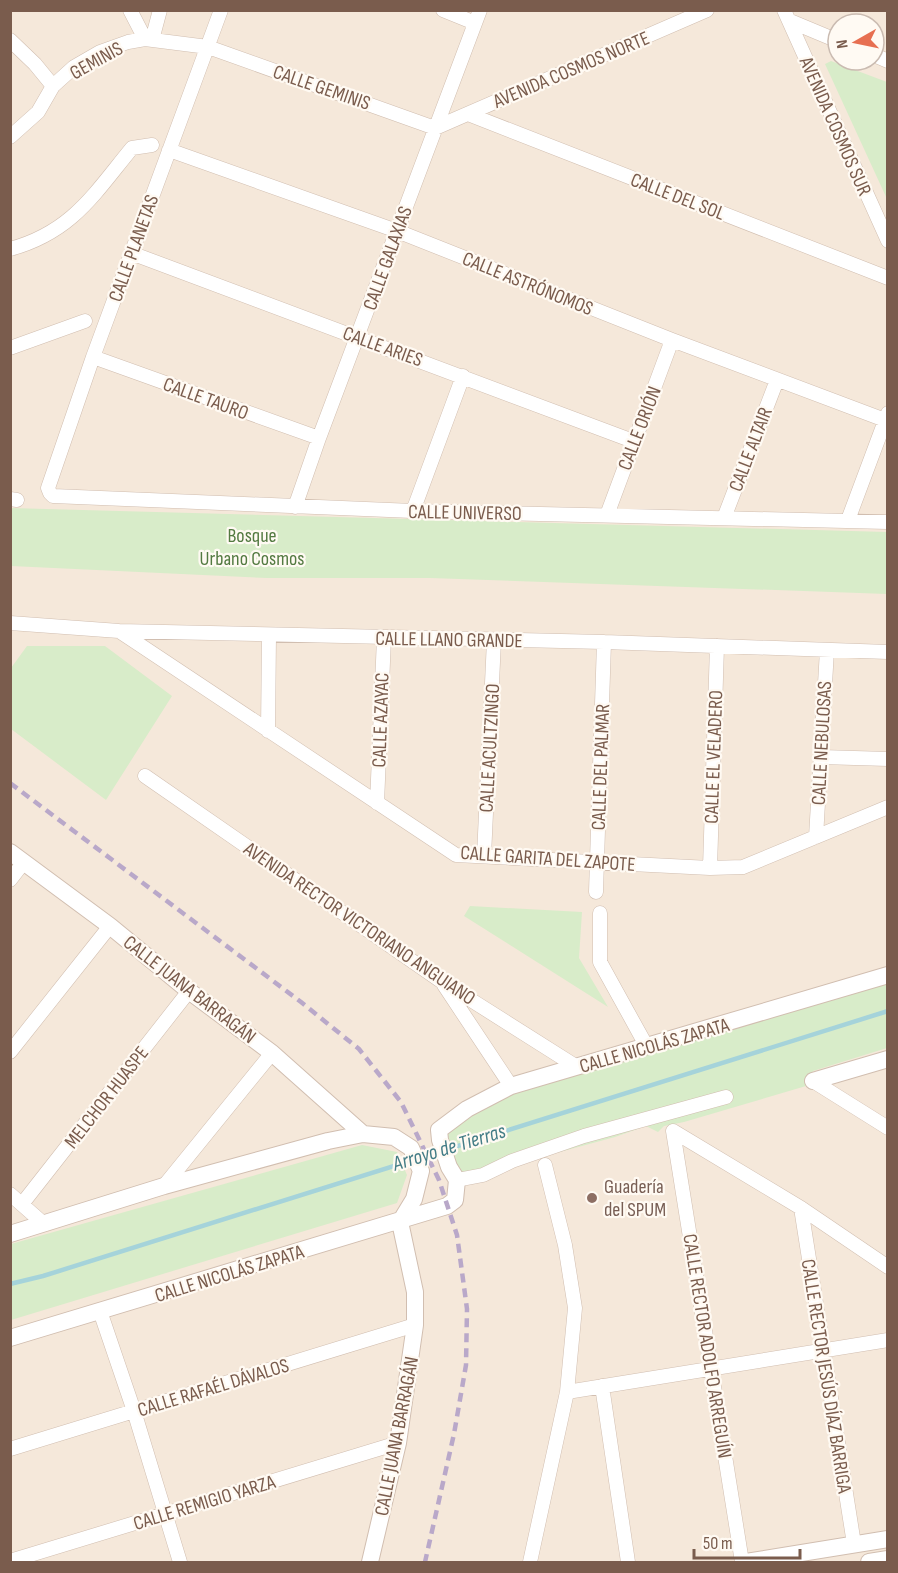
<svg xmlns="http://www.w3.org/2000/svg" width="898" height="1573" font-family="'Sofia Sans Condensed',sans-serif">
	<rect width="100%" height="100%" fill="#fdf6ec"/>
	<!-- residential -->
	<path fill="#f5e8da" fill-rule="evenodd" d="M 11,11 L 887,11 L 887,1562 L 11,1562 ZM 838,24 L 874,24 L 874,60 L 838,60 Z"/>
	<!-- green -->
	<path fill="#d8ecc9" d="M 831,61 L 887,82 L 887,199 L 825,64 Z
		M 10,508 L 887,532 L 887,594 L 430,578 L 267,578 L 11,566 Z
		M 27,646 L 105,646 L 172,696 L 106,800 L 11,729 L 11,668 Z
		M 470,906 L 582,912 L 579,958 L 608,1007 L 464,916 Z
		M 887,982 L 887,1048 L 813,1071 L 806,1086 L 684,1122 L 664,1126 L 658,1132 L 646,1126 L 615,1137 L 479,1174 L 466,1176 L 448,1157 L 446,1134 L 460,1118 L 511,1095 Z
		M 362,1145 L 397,1152 L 407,1175 L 397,1203 L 11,1320 L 11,1244 Z"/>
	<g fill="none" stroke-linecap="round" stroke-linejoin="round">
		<!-- stream -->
		<path stroke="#a5d3da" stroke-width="4.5" d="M 10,1284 L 43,1276 L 888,1011"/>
		<!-- minor casing -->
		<g stroke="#d1beb0" stroke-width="15">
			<path id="minor" d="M 130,10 L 145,39
				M 221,10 L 93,357 L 48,488 L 50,493 L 53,496 L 413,511 L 888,522
				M 443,10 L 475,23
				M 784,10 L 888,241
				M 790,21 L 838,41
				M 10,40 L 35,64 L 53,86
				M 152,40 L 160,10
				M 874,55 L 888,61
				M 468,114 L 888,278
				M 435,128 L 707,10
				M 10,137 L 38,112 L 53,86 L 74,67 L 100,52 L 128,42 L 145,39 L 208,47 L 435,128
				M 169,150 L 397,231 L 672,340 L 885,420
				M 10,249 C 72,232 94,194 132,148 L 152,145
				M 131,253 L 633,441
				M 10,348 L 85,321
				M 93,357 L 319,438
				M 10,499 L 17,500
				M 295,507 L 319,438 L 480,10
				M 413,511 L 463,376
				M 607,515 L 672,340
				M 724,518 L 777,380
				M 848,520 L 888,413
				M 10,623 L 119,631 L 604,642 L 888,652
				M 119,631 L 456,855 L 710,868 L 743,867 L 888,807
				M 268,731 L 269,635
				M 821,757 L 888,759
				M 145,776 L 441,981 L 577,1067
				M 377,803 L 384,638
				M 816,837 L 827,650
				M 484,856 L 494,640
				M 710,868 L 717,646
				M 10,880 L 24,862
				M 596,892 L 604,642
				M 600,913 L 600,962 L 647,1047
				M 444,985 L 511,1086
				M 10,1052 L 110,926
				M 813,1081 L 888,1128
				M 673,1131 L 742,1562
				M 673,1131 L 801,1208 L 888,1267
				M 457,1180 L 483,1175 L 512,1161 L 584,1136 L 726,1097
				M 164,1186 L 272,1053
				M 10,1194 L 44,1224
				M 22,1204 L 189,991
				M 801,1208 L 854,1544
				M 100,1311 L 134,1411 L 180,1562
				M 602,1386 L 628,1562
				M 567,1392 L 888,1340
				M 10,1449 L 415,1325
				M 10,1561 L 398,1443
				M 530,1562 L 567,1392 L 575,1308 L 565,1245 L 545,1165"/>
		</g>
		<!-- tertiary casing -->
		<g stroke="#d1beb0" stroke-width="18">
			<path id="tertiary" d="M 10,852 L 110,926 L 189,991 L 272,1053 L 363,1134
				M 813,1081 L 888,1059
				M 10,1234 L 164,1186 L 328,1141 L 363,1134 L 394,1137 L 411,1148 L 421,1171 L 414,1199 L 400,1222 L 415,1292 L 415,1325 L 398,1443 L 370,1562
				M 10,1338 L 447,1206 L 455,1200 L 457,1180 L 449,1167 L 440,1140 L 439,1130 L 467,1109 L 511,1086 L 888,975
				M 746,1562 L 888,1539
				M 869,1562 L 888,1559"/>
		</g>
		<!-- minor -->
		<use href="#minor" stroke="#fff" stroke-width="14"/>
		<!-- tertiary -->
		<use href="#tertiary" stroke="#fff" stroke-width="16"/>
		<!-- rail -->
		<path stroke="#b9a8c9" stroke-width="4.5" stroke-dasharray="9 6" stroke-linecap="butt" d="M 10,783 L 301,1002 L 359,1049 L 401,1102 L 439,1180 L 457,1235 L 467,1309 L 466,1365 L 454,1434 L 425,1562"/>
	</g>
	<!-- markers -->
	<circle fill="#8d6e63" stroke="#fffaf3" stroke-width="2" cx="592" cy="1198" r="6"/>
	<g text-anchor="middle" stroke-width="4.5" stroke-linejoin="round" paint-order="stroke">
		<!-- street labels -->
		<g font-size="20" fill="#7a5c4d" stroke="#fffaf3">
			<text transform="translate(96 60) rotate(-29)" y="7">GEMINIS</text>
			<text transform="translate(571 69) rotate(-23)" y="7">AVENIDA COSMOS NORTE</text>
			<text transform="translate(322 87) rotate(19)" y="7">CALLE GEMINIS</text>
			<text transform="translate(836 126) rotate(66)" y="7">AVENIDA COSMOS SUR</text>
			<text transform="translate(678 196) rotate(21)" y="7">CALLE DEL SOL</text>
			<text transform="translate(133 248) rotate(-70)" y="7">CALLE PLANETAS</text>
			<text transform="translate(387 258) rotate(-70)" y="7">CALLE GALAXIAS</text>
			<text transform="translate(528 283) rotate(22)" y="7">CALLE ASTRÓNOMOS</text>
			<text transform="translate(383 346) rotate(20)" y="7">CALLE ARIES</text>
			<text transform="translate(206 398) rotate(20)" y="7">CALLE TAURO</text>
			<text transform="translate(639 428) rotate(-69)" y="7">CALLE ORIÓN</text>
			<text transform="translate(750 449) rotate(-69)" y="7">CALLE ALTAIR</text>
			<text transform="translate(465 512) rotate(1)" y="7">CALLE UNIVERSO</text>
			<text transform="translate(449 639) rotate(1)" y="7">CALLE LLANO GRANDE</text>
			<text transform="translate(380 720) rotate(-88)" y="7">CALLE AZAYAC</text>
			<text transform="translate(821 743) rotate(-87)" y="7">CALLE NEBULOSAS</text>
			<text transform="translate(489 748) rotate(-87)" y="7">CALLE ACULTZINGO</text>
			<text transform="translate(713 757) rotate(-88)" y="7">CALLE EL VELADERO</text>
			<text transform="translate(600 767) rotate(-88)" y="7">CALLE DEL PALMAR</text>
			<text transform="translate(548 858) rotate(4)" y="7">CALLE GARITA DEL ZAPOTE</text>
			<text transform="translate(360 923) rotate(34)" y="7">AVENIDA RECTOR VICTORIANO ANGUIANO</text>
			<text transform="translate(190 989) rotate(38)" y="7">CALLE JUANA BARRAGÁN</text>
			<text transform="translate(654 1045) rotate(-16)" y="7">CALLE NICOLÁS ZAPATA</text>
			<text transform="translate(106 1097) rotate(-52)" y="7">MELCHOR HUASPE</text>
			<text transform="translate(229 1273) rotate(-17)" y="7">CALLE NICOLÁS ZAPATA</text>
			<text transform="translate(708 1346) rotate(81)" y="7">CALLE RECTOR ADOLFO ARREGUÍN</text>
			<text transform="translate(827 1376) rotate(81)" y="7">CALLE RECTOR JESÚS DÍAZ BARRIGA</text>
			<text transform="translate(213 1387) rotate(-17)" y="7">CALLE RAFAÉL DÁVALOS</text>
			<text transform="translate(396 1436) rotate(-79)" y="7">CALLE JUANA BARRAGÁN</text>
			<text transform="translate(204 1502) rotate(-17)" y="7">CALLE REMIGIO YARZA</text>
		</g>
		<!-- park labels -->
		<g font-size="20" fill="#537a41" stroke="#fffaf3">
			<text x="252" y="542">Bosque<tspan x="252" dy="23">Urbano Cosmos</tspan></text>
		</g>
		<!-- education labels -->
		<g font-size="20" fill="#785e54" stroke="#fffaf3" text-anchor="start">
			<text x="604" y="1193">Guadería<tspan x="604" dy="23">del SPUM</tspan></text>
		</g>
		<!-- water labels -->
		<g font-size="21" font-style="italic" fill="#437c86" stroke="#fffaf3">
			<text transform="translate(449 1147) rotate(-17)" y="7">Arroyo de Tierras</text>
		</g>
	</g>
	<!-- border -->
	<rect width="898" height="1573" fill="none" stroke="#7a5c4d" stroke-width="24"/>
	<!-- north arrow -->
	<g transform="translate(856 42) rotate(261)"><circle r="28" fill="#fffaf3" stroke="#cabbb1" stroke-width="1.5"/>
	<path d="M0-4.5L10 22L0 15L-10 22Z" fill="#e76f51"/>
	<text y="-9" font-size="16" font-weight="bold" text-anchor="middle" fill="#7a5c4d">N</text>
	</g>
	<!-- scale -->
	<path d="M694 1549v9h106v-9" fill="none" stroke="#7a5c4d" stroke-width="3"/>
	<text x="703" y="1549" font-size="18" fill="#7a5c4d" stroke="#fffaf3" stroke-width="4.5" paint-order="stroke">50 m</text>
</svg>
